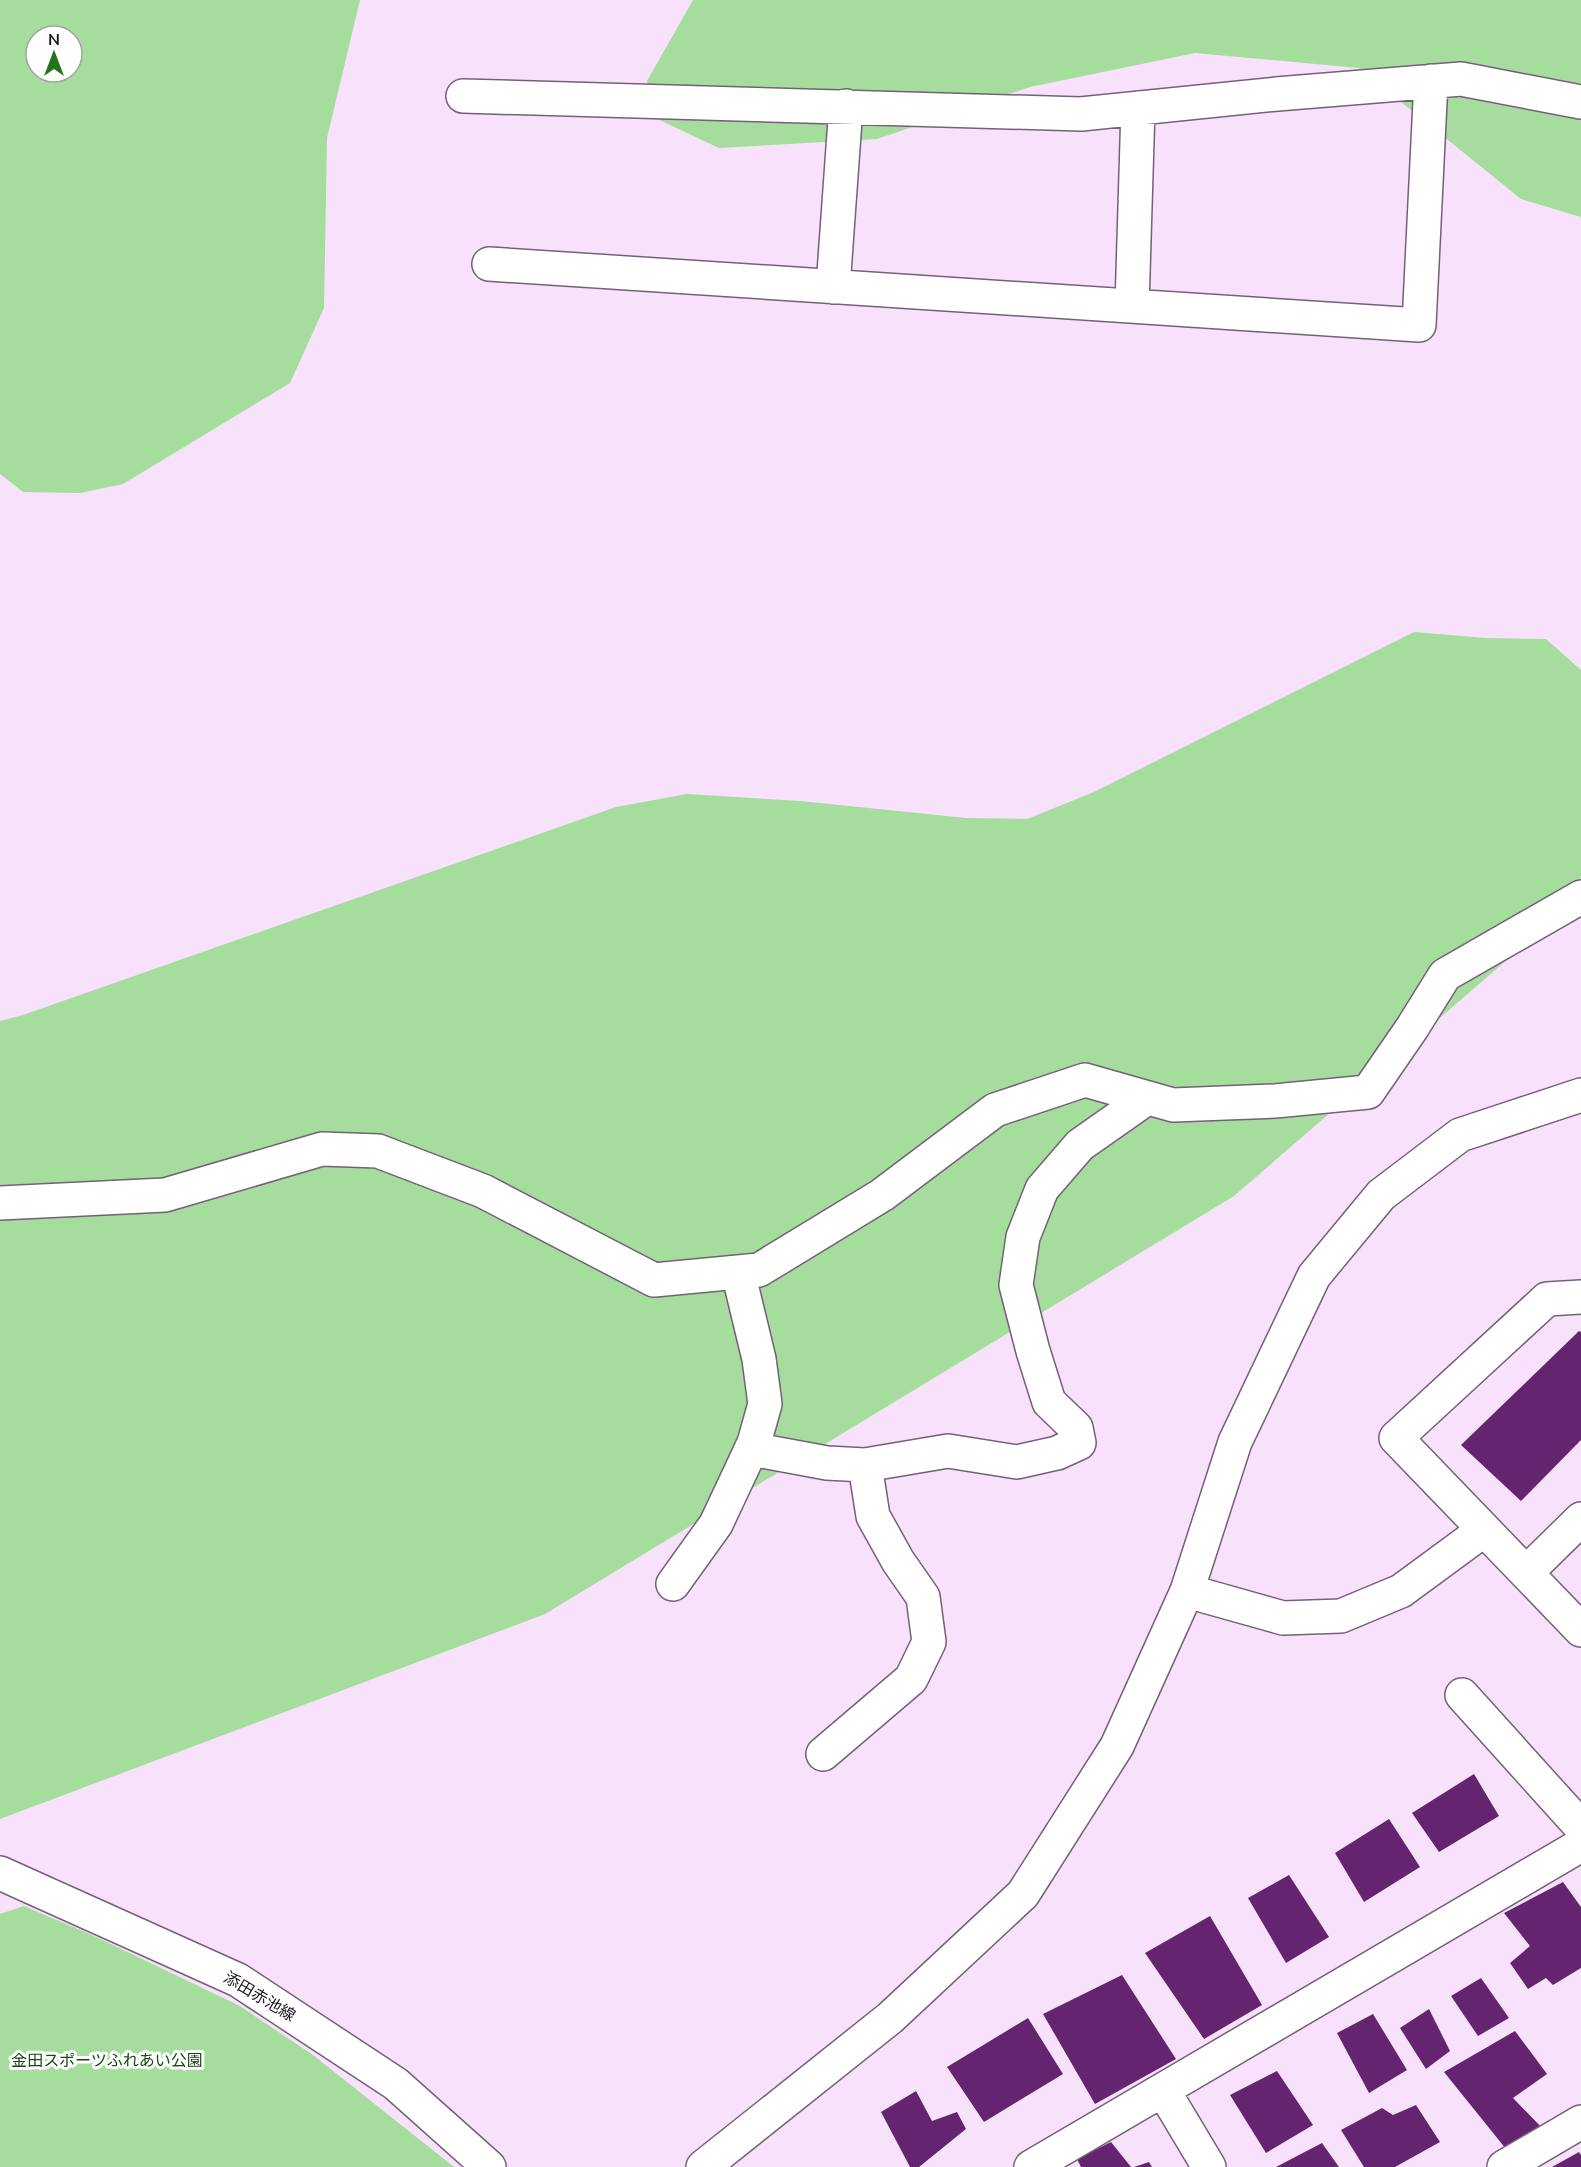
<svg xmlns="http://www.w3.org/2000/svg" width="1581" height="2167" font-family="'Nunito Sans','Noto Sans JP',sans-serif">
	<rect width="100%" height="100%" fill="#f8e1fb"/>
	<!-- green -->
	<path fill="#a4dd9c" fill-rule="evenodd" d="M 0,0 L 360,0 L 327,138 L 324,308 L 290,383 L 123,484 L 80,493 L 23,492 L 0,474 ZM 36,36 L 72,36 L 72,72 L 36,72 Z
		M 693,0 L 1581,0 L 1581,217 L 1521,199 L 1359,68 L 1195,53 L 1030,87 L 877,139 L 719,148 L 653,117 L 647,81 Z
		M 1414,632 L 1485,638 L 1546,639 L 1581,670 L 1581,877 L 1570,895 L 1508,959 L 1234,1196 L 545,1614 L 0,1819 L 0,1021 L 23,1015 L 616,807 L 687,794 L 800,801 L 966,818 L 1027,819 L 1094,792 Z
		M 24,1906 L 92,1935 L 240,2006 L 313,2055 L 454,2167 L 0,2167 L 0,1914 Z"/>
	<!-- building -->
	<path fill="#65246f" d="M 1579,1331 L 1581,1332 L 1581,1440 L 1521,1501 L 1461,1445 Z
		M 1474,1774 L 1499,1816 L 1439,1852 L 1412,1813 Z
		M 1389,1819 L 1420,1867 L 1364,1902 L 1335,1853 Z
		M 1289,1875 L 1329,1937 L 1286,1963 L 1248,1898 Z
		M 1563,1882 L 1581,1907 L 1581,1968 L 1553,1985 L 1546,1978 L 1528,1989 L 1510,1963 L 1530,1946 L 1504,1913 Z
		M 1210,1916 L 1262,2005 L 1204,2039 L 1145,1953 Z
		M 1122,1975 L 1176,2059 L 1095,2104 L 1043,2014 Z
		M 1481,1978 L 1509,2018 L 1478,2036 L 1451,1996 Z
		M 1429,2009 L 1450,2051 L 1426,2069 L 1400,2028 Z
		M 1373,2014 L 1407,2070 L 1369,2093 L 1337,2033 Z
		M 1028,2018 L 1063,2074 L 984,2122 L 947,2067 Z
		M 1515,2031 L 1547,2074 L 1513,2098 L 1545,2131 L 1506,2149 L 1444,2072 Z
		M 1277,2071 L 1313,2125 L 1266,2153 L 1230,2095 Z
		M 916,2091 L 932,2121 L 957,2112 L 966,2129 L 919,2167 L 910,2167 L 881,2112 Z
		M 1416,2105 L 1440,2142 L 1395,2167 L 1364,2167 L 1341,2130 L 1382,2108 L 1393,2115 Z
		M 1111,2142 L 1131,2167 L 1081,2167 L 1077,2159 Z
		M 1322,2143 L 1339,2167 L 1276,2167 Z
		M 1579,2152 L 1581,2155 L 1581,2167 L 1552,2167 Z
		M 1149,2162 L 1152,2167 L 1134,2167 Z"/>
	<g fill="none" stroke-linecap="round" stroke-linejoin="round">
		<!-- minor casing -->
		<g stroke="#775e7b" stroke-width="36">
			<path id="minor" d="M 463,96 L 1081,114 L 1277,94 L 1461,79 L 1581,102
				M 489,264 L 1419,325 L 1431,81
				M 833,287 L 846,106
				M 1132,306 L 1138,108
				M 0,1203 L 165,1195 L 322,1149 L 378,1151 L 483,1191 L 654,1280 L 759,1270 L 882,1195 L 995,1110 L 1085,1080 L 1173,1105 L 1275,1101 L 1368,1092 L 1412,1028 L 1445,975 L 1581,897
				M 1581,1297 L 1547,1299 L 1396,1438 L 1581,1630
				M 751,1449 L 827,1463 L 865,1465 L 948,1451 L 1017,1462 L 1057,1453 L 1079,1443 L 1076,1428 L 1049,1402 L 1033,1351 L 1016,1285 L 1023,1237 L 1042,1189 L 1080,1145 L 1147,1098
				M 1526,1573 L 1581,1519
				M 673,1584 L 716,1524 L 754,1443 L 765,1404 L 759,1359 L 738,1272
				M 1187,1591 L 1283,1618 L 1341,1616 L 1401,1591 L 1484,1530
				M 1462,1695 L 1581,1827
				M 823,1754 L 911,1679 L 929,1642 L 923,1597 L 898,1561 L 873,1516 L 865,1465
				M 1163,2090 L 1209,2167
				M 703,2167 L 890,2018 L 1023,1894 L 1117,1746 L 1187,1591 L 1235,1442 L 1314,1276 L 1381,1195 L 1460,1135 L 1581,1095
				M 1031,2167 L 1581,1845
				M 1504,2167 L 1581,2122"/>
		</g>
		<!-- major casing -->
		<g stroke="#775e7b" stroke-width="36">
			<path id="major" d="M 0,1873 L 238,1980 L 396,2084 L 489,2167"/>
		</g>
		<!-- minor -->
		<use href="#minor" stroke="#fff" stroke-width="33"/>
		<!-- major -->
		<use href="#major" stroke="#fff" stroke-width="33"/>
	</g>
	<g text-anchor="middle" stroke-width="6" stroke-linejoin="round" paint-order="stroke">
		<!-- street labels -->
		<g font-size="16" fill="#1e141f" stroke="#fff">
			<text transform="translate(260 1996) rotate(31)" y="6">添田赤池線</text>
		</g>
		<!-- park labels -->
		<g font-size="16" fill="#174811" stroke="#fff">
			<text x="107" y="2066">金田スポーツふれあい公園</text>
		</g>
	</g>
	<!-- north arrow -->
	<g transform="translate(54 54)"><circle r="28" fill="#ffffff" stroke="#a5a1a5" stroke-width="1.5"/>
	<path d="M0-4.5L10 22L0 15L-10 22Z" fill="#24741c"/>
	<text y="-9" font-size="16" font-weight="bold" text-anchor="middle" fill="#1e141f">N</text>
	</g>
</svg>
